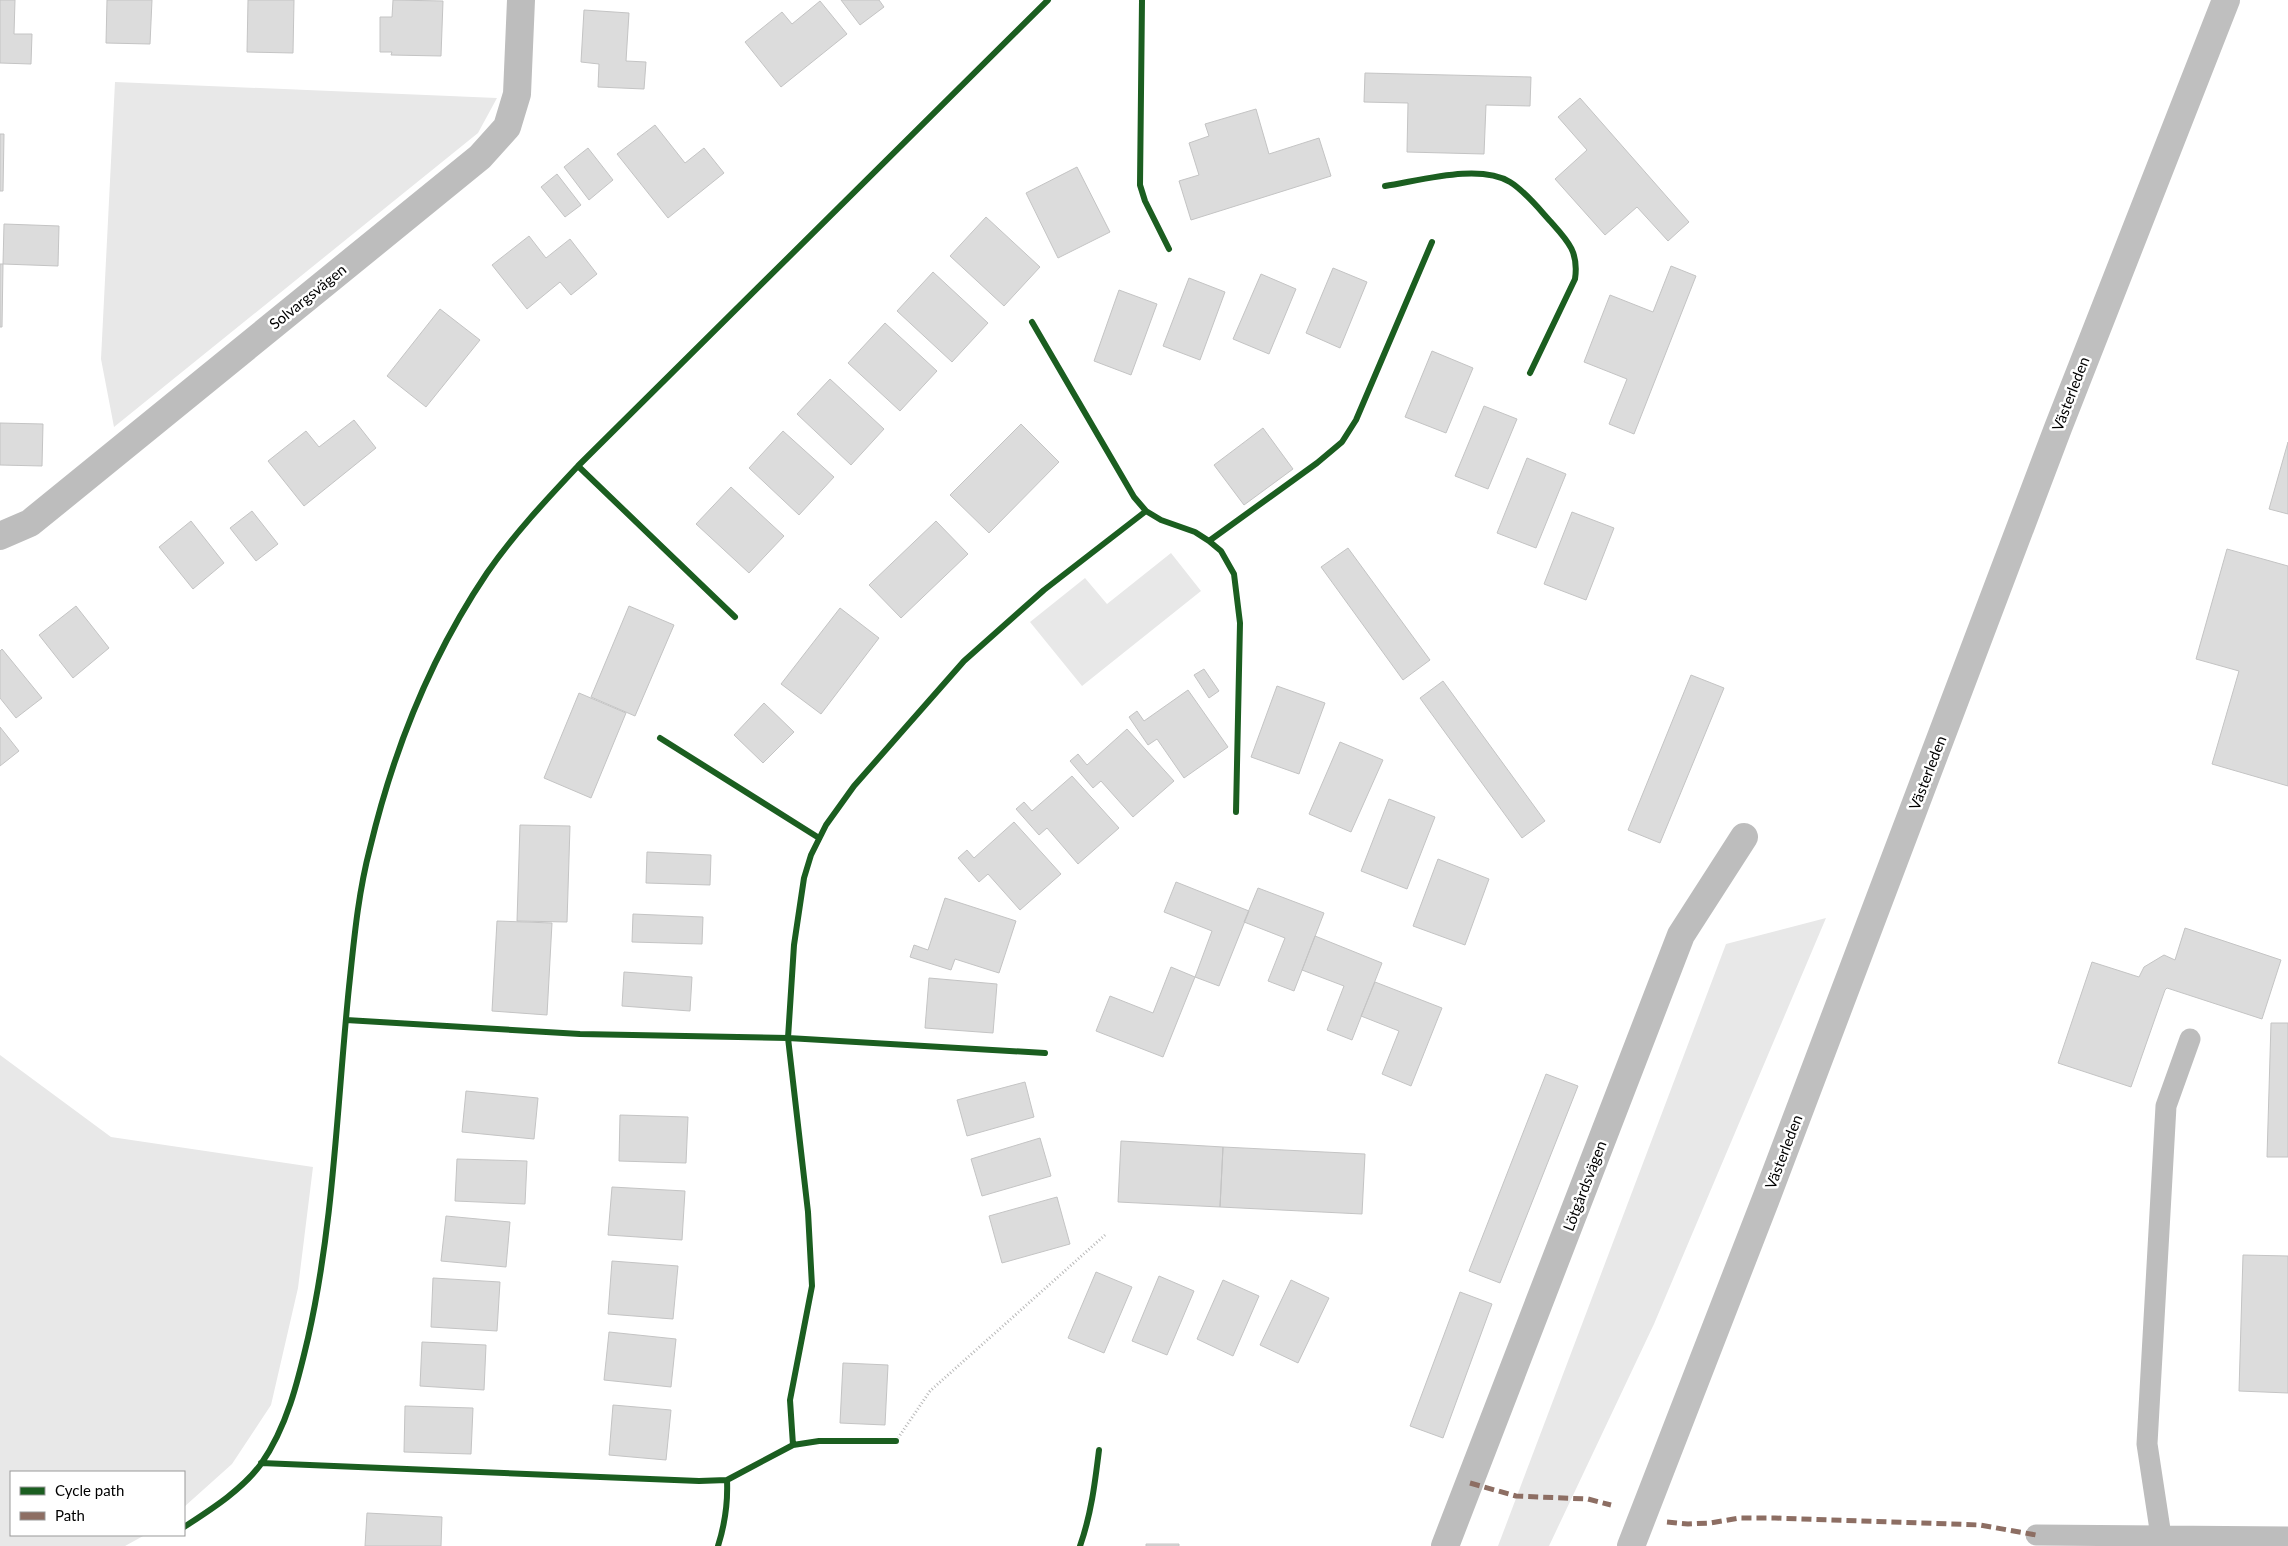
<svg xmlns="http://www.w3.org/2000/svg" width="2288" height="1546" font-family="Lato,sans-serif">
	<rect width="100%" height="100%" fill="#fff"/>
	<!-- green -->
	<path fill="#e8e8e8" d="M 115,82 L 497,98 L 478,133 L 114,427 L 101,359 Z
		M 1171,553 L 1201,591 L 1082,686 L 1030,622 L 1085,578 L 1107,604 Z
		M 1826,918 L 1654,1324 L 1549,1546 L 1498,1546 L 1726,944 Z
		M 0,1055 L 111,1137 L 313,1167 L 298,1288 L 271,1405 L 232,1464 L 184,1507 L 184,1472 L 11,1472 L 11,1535 L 145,1535 L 125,1546 L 0,1546 Z"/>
	<!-- building -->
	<path fill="#dcdcdc" stroke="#c4c4c4" d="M 0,0 L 15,0 L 14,34 L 32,34 L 31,64 L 0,63 Z
		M 107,0 L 152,0 L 150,44 L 106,43 Z
		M 248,0 L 294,0 L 293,53 L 247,52 Z
		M 393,0 L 443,1 L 441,56 L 391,55 L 392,52 L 380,52 L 380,17 L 392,17 Z
		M 841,0 L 879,0 L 884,7 L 860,25 Z
		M 820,1 L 847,34 L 781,87 L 745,42 L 782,12 L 792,24 Z
		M 584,10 L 629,13 L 626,61 L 646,62 L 644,89 L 598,87 L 599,64 L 581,62 Z
		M 1365,73 L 1531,77 L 1530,106 L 1486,105 L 1484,154 L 1407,152 L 1408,103 L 1364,102 Z
		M 1580,98 L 1689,222 L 1668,241 L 1637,207 L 1605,235 L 1555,179 L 1587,150 L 1558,117 Z
		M 1256,109 L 1269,154 L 1319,138 L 1331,176 L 1191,220 L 1179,181 L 1199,175 L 1189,143 L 1209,136 L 1205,124 Z
		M 655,125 L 685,163 L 704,148 L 724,173 L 668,218 L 617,154 Z
		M 0,134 L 4,134 L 3,191 L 0,191 Z
		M 588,148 L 613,180 L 589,200 L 564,167 Z
		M 1077,167 L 1110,232 L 1058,258 L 1026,193 Z
		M 557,174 L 581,205 L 565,217 L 541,187 Z
		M 986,217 L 1040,267 L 1004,306 L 950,256 Z
		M 4,224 L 59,226 L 58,266 L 3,264 Z
		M 529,236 L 546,258 L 570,239 L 597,274 L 571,295 L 560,282 L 527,309 L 492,265 Z
		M 0,264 L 3,264 L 2,327 L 0,327 Z
		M 1671,266 L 1696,276 L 1634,434 L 1609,424 L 1627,379 L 1584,362 L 1610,295 L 1653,312 Z
		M 1333,268 L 1367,282 L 1340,348 L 1306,333 Z
		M 933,272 L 988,323 L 952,362 L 897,311 Z
		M 1261,274 L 1296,289 L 1269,354 L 1233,339 Z
		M 1189,278 L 1225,292 L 1200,360 L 1163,346 Z
		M 1119,290 L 1157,304 L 1131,375 L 1094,361 Z
		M 440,309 L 480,340 L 426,407 L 387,376 Z
		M 885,323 L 937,371 L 900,411 L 848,363 Z
		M 1432,351 L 1473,368 L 1446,433 L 1405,417 Z
		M 830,379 L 884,429 L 851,465 L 797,414 Z
		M 1484,406 L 1517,419 L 1488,489 L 1455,476 Z
		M 354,420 L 376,448 L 304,506 L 268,461 L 306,431 L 319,447 Z
		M 0,423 L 43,424 L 42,466 L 0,465 Z
		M 1021,424 L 1059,462 L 989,533 L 950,495 Z
		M 1263,428 L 1293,469 L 1244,505 L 1214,465 Z
		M 783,431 L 834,477 L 799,515 L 749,468 Z
		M 2288,442 L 2288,514 L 2269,509 Z
		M 1527,458 L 1566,474 L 1536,548 L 1497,533 Z
		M 731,487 L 784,536 L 749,573 L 696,524 Z
		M 252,511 L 278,544 L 256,561 L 230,528 Z
		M 1572,512 L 1614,528 L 1586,600 L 1544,584 Z
		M 191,521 L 224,563 L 193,589 L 159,547 Z
		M 936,521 L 968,554 L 901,618 L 869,585 Z
		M 1348,548 L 1430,660 L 1403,680 L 1321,567 Z
		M 2227,549 L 2288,566 L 2288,786 L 2212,764 L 2239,671 L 2196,659 Z
		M 76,606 L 109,648 L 73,678 L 39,635 Z
		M 629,606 L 674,625 L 635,716 L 591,697 Z
		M 840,608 L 879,638 L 821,714 L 781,684 Z
		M 2,649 L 42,698 L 16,718 L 0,698 L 0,651 Z
		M 1204,669 L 1219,691 L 1209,698 L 1194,675 Z
		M 1691,675 L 1724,688 L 1660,843 L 1628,830 Z
		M 1443,681 L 1545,821 L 1522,838 L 1420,698 Z
		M 1277,686 L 1325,703 L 1299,774 L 1251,757 Z
		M 1188,690 L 1228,747 L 1184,778 L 1157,739 L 1148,745 L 1129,717 L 1137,711 L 1144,721 Z
		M 579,693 L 626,713 L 591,798 L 544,778 Z
		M 764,703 L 794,732 L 763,763 L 734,735 Z
		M 0,727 L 19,751 L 0,766 Z
		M 1127,729 L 1174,781 L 1133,817 L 1101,781 L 1093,788 L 1070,761 L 1078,754 L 1087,765 Z
		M 1340,742 L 1383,760 L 1351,832 L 1309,814 Z
		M 1072,776 L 1119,828 L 1078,864 L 1047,828 L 1039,835 L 1016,809 L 1024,802 L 1032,811 Z
		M 1389,799 L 1435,817 L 1407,889 L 1361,871 Z
		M 1014,822 L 1061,874 L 1020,910 L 988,874 L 979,882 L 958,858 L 967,850 L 974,858 Z
		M 520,825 L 570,826 L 567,922 L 517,921 Z
		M 647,852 L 711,855 L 710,885 L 646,883 Z
		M 1438,859 L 1489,879 L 1465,945 L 1413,926 Z
		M 1176,882 L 1249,911 L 1219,986 L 1195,977 L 1212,931 L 1164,912 Z
		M 1258,888 L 1324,913 L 1294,991 L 1268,981 L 1285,938 L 1244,922 Z
		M 945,898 L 1016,921 L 999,973 L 955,959 L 951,970 L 910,957 L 914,945 L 928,950 Z
		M 633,914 L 703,917 L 702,944 L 632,942 Z
		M 497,921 L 552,923 L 547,1015 L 492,1011 Z
		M 2185,928 L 2281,960 L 2262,1019 L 2167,988 L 2165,990 L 2131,1087 L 2058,1063 L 2092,962 L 2139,977 L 2144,967 L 2164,955 L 2175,960 Z
		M 1315,936 L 1382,963 L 1352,1040 L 1327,1030 L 1344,986 L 1302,970 Z
		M 1171,967 L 1195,977 L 1163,1057 L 1096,1031 L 1110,996 L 1153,1013 Z
		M 624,972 L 692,977 L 690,1011 L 622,1006 Z
		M 929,978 L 997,984 L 993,1033 L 925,1028 Z
		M 1375,982 L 1442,1008 L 1411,1086 L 1382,1074 L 1399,1031 L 1361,1016 Z
		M 2271,1023 L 2288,1023 L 2288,1157 L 2267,1157 Z
		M 1546,1074 L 1578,1086 L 1500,1283 L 1469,1271 Z
		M 1025,1082 L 1034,1117 L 967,1136 L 957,1100 Z
		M 466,1091 L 538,1098 L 534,1139 L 462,1132 Z
		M 620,1115 L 688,1117 L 686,1163 L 619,1161 Z
		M 1040,1138 L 1051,1176 L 982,1196 L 971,1159 Z
		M 1121,1141 L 1223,1147 L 1220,1207 L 1118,1202 Z
		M 1223,1147 L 1365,1154 L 1362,1214 L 1220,1207 Z
		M 457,1159 L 527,1161 L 525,1204 L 455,1201 Z
		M 612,1187 L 685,1191 L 682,1240 L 608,1235 Z
		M 1057,1197 L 1070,1244 L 1002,1263 L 989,1216 Z
		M 446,1216 L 510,1222 L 506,1267 L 441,1261 Z
		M 2243,1255 L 2288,1256 L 2288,1393 L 2239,1391 Z
		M 612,1261 L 678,1266 L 673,1319 L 608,1314 Z
		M 1096,1272 L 1132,1287 L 1104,1353 L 1068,1338 Z
		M 1159,1276 L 1194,1291 L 1167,1355 L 1132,1341 Z
		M 433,1278 L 500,1282 L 497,1331 L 431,1327 Z
		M 1223,1280 L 1259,1296 L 1233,1356 L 1197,1339 Z
		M 1291,1280 L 1329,1298 L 1298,1363 L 1260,1345 Z
		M 1460,1292 L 1492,1304 L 1443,1438 L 1410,1426 Z
		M 609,1332 L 676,1339 L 671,1387 L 604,1380 Z
		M 422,1342 L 486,1345 L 484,1390 L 420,1386 Z
		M 843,1363 L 888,1365 L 885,1425 L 840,1423 Z
		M 613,1405 L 671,1410 L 666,1460 L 609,1455 Z
		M 405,1406 L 473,1408 L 471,1454 L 404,1452 Z
		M 367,1513 L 442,1517 L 441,1546 L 365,1546 Z
		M 1146,1544 L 1179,1544 L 1179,1546 L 1146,1546 Z"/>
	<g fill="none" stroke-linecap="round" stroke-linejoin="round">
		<!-- path -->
		<path stroke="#b8b8b8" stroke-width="3" stroke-dasharray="1 2.5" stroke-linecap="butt" d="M 896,1441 L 930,1391 L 1105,1235"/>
		<!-- lane -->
		<path stroke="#bdbdbd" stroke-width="21" d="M 2036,1535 L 2288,1537
			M 2161,1536 L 2147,1444 L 2166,1106 L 2190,1039"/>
		<!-- street -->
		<path stroke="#bdbdbd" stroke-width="28" d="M 0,536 L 30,523 L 480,157 L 507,127 L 517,94 L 521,0
			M 1445,1546 L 1681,935 L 1744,837"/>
		<!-- secondary -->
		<path stroke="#bfbfbf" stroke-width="28" d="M 1631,1546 L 1767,1196 L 2058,428 L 2226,0"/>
		<!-- quiet -->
		<path stroke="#8d6e63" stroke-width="5" stroke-dasharray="10 5" stroke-linecap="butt" d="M 1470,1483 L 1516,1496 L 1588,1499 L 1611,1505
			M 1667,1522 L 1688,1524 L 1710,1523 L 1740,1518 L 1775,1518 L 1980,1525 L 2036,1535"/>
		<!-- cycleway casing -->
		<g stroke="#fff" stroke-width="9">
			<path id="cycleway" d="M 1142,0 L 1140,185 L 1145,201 L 1169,249
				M 1385,186 C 1419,181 1479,163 1510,182 C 1525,191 1539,209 1551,222 C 1568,241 1579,252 1575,279 L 1530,373
				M 1032,322 L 1134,497 L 1146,511 L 1161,520 L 1195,532 L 1209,541 L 1221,551 L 1234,574 L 1240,623 L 1236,812
				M 578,466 L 735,617
				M 1209,541 L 1317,463 L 1342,442 L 1356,420 L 1432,242
				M 660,738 L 819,838
				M 346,1020 L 580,1034 L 788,1038 L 1045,1053
				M 793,1445 L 790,1400 L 812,1286 L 808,1212 L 788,1038 L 794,945 L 804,878 L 811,855 L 826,825 L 854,786 L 964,661 L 1044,590 L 1146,511
				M 261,1463 L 699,1481 L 727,1480 L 793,1445 L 819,1441 L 896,1441
				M 184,1527 C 210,1510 242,1490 261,1464 C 287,1427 298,1381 308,1338 C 334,1223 337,1104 349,987 C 354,940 358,894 370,848 C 393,752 431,656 487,573 C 514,534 546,500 578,466 L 1048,0
				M 718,1546 C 725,1524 728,1503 727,1480
				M 1080,1546 C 1091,1515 1095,1483 1099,1450"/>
		</g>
		<!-- cycleway -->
		<use href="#cycleway" stroke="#1b5e20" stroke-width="6"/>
	</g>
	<g text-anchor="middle" stroke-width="5" stroke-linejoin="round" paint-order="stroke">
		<!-- street labels -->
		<g font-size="15" fill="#000" stroke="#fff">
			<text transform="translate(308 297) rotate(-39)" y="5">Solvargsvägen</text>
			<text transform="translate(2071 394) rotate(-69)" y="5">Västerleden</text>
			<text transform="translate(1928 773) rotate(-69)" y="5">Västerleden</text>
			<text transform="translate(1784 1152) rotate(-69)" y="5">Västerleden</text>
			<text transform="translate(1585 1186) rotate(-69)" y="5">Lötgårdsvägen</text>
		</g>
	</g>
	<!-- legend -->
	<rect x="10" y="1471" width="175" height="65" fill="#ffffff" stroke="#999999"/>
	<rect x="20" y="1487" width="25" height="8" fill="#1b5e20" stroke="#999999"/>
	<text x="55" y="1496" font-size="15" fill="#000000">Cycle path</text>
	<rect x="20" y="1512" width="25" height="8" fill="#8d6e63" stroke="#999999"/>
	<text x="55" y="1521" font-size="15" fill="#000000">Path</text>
</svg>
